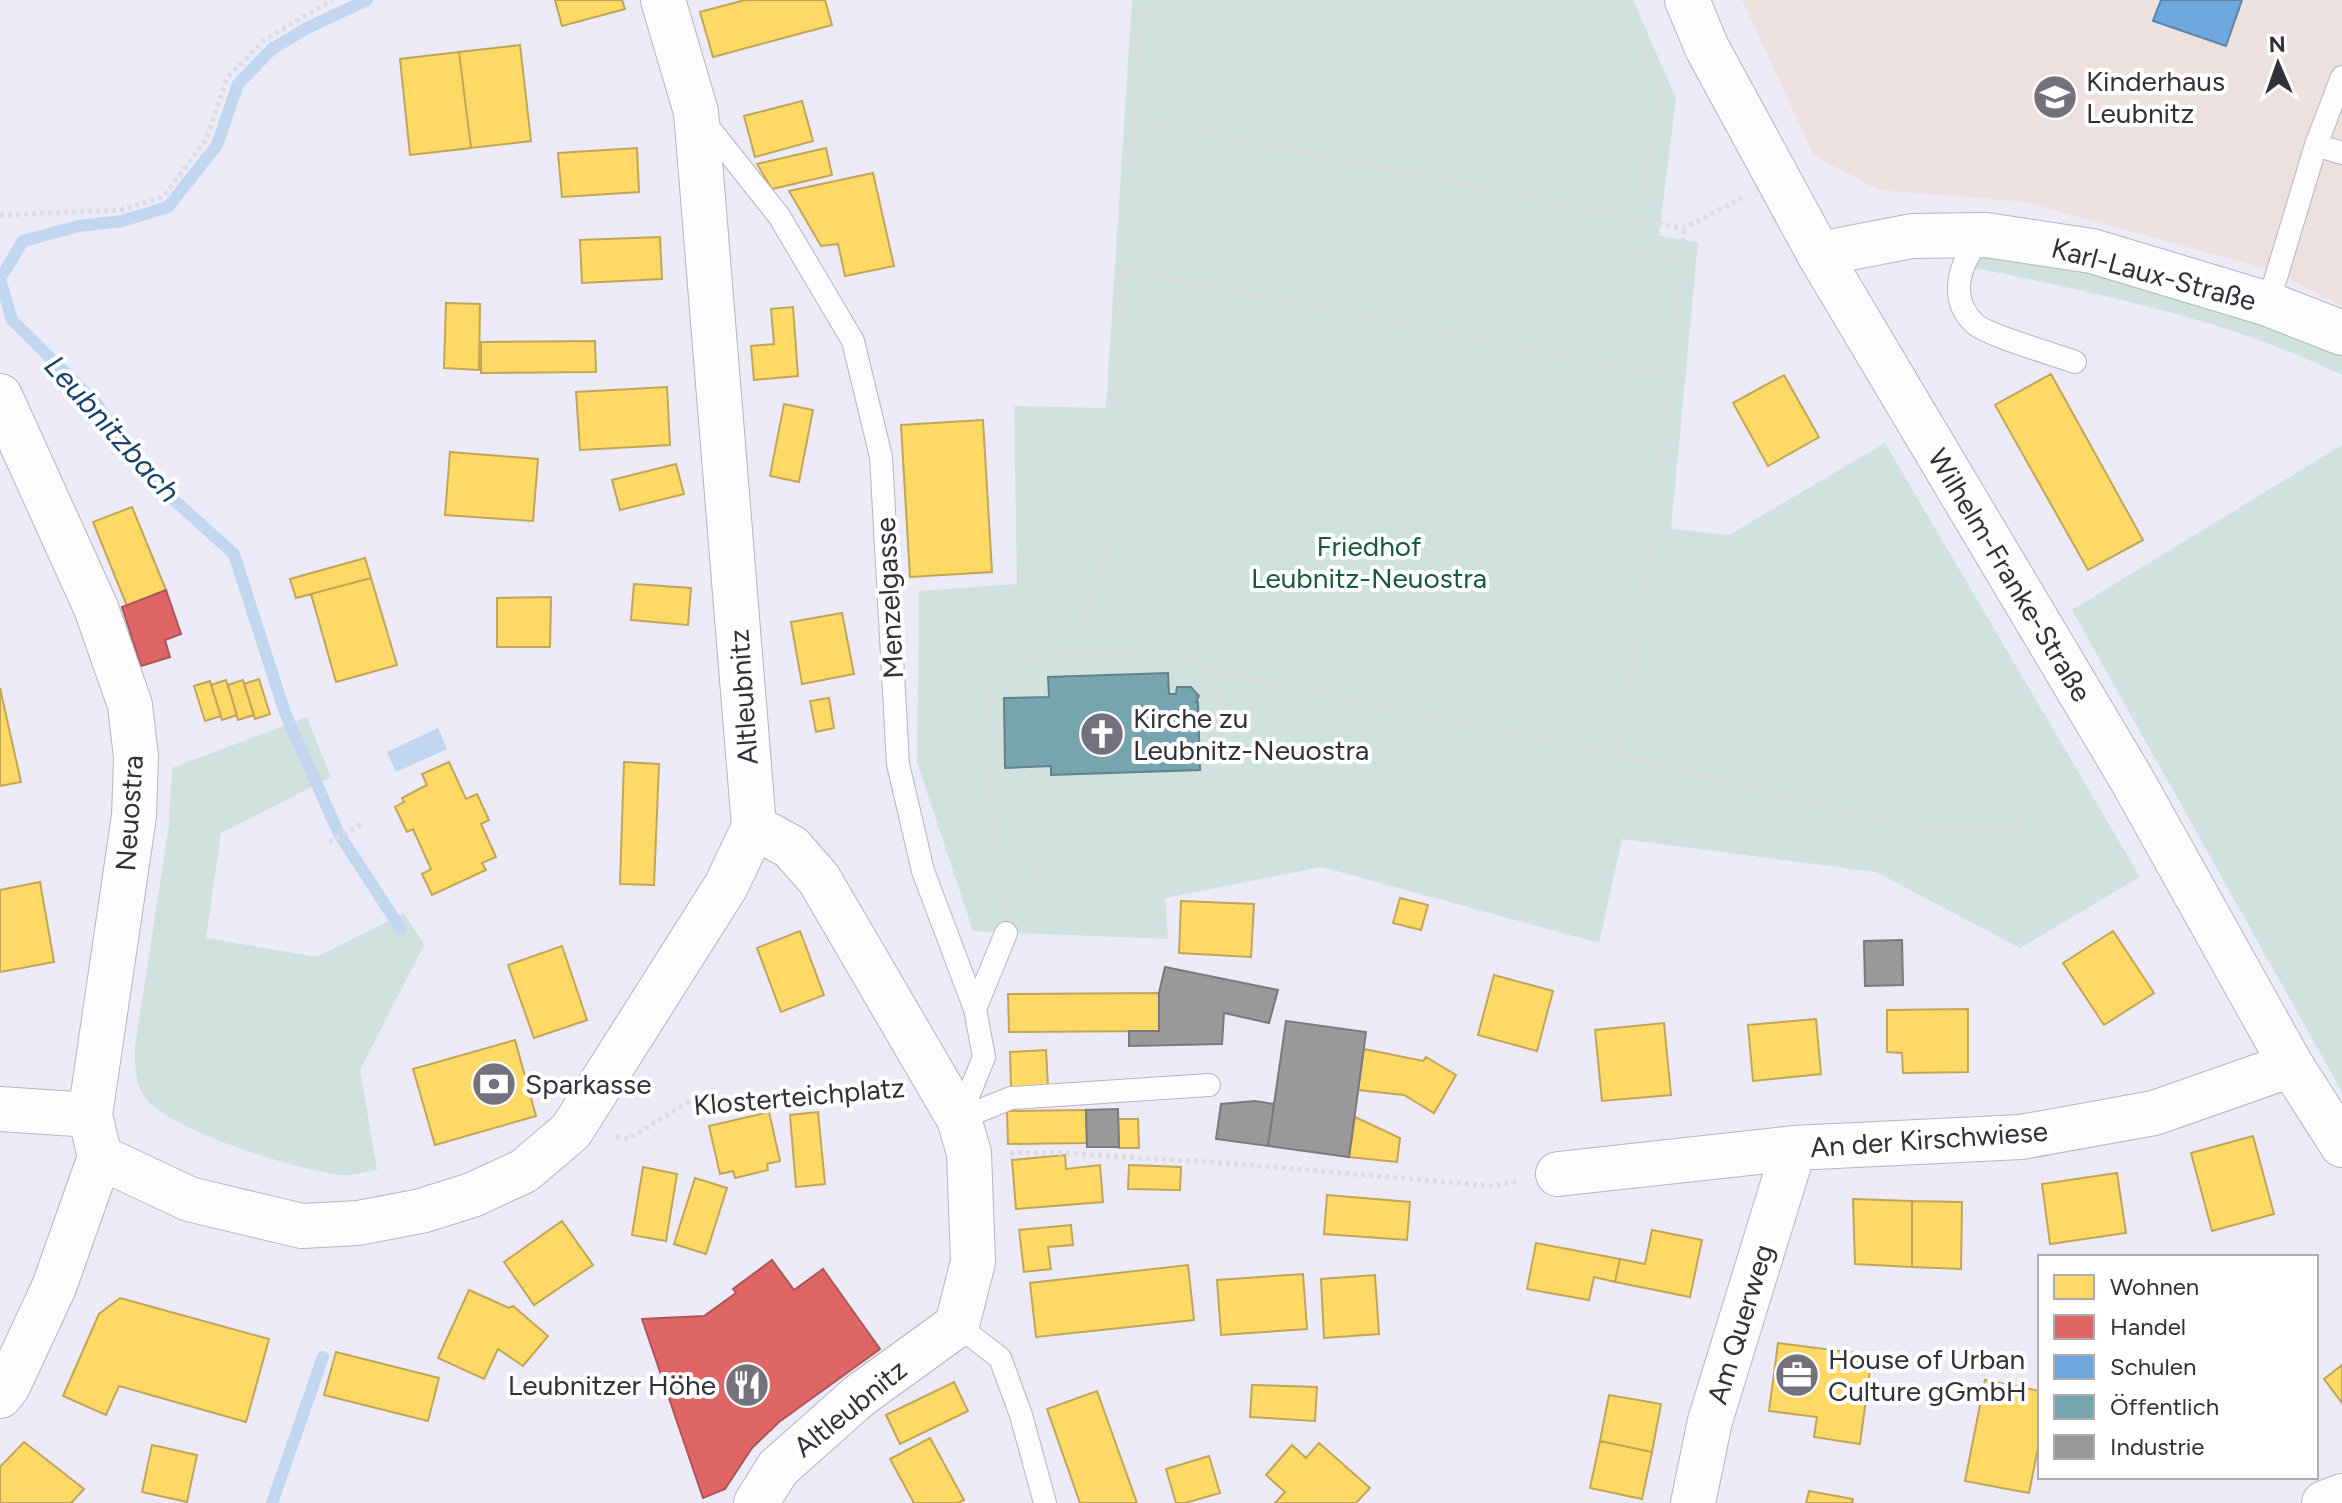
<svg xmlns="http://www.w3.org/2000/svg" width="2342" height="1503" font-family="Figtree,sans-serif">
	<rect width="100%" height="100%" fill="#eceaf7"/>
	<!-- education -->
	<path fill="#ede1df" d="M 1742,0 L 2342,0 L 2342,306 L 2270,270 L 2025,202 L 1879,190 L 1814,156 Z"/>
	<!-- green -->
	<path fill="#cfe2dd" d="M 1132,0 L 1633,0 L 1676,98 L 1659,236 L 1698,242 L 1671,529 L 1729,535 L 1885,443 L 2140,877 L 2020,948 L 1876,872 L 1622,839 L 1599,943 L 1322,867 L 1165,898 L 1168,939 L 973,931 L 917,762 L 919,591 L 1017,584 L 1014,406 L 1106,408 Z
		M 1986,236 L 2342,333 L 2342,375 C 2229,320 2104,295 1981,269 L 1962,272 Z
		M 2342,445 L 2342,1092 L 2072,610 Z
		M 307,717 L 331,777 L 221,833 L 206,938 L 317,957 L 404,913 L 424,945 L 360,1070 L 377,1170 C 366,1172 352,1176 341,1175 C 297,1170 175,1132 147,1100 C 134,1085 135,1065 135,1047 L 169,824 L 172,768 Z"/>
	<!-- water -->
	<path fill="#c3d6ef" d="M 438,728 L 447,749 L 396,772 L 387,752 Z"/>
	<!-- homes -->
	<path fill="#ffd966" stroke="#c2a658" stroke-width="2" d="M 555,0 L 622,0 L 625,9 L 562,26 Z
		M 745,0 L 825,0 L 832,25 L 713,57 L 700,12 Z
		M 520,45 L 531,141 L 471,148 L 459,52 Z
		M 459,52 L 471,148 L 410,155 L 400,59 Z
		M 802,101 L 813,141 L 755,157 L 744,116 Z
		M 637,148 L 639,192 L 562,197 L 558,153 Z
		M 826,148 L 832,175 L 772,189 L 757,164 Z
		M 873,173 L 894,266 L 845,276 L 838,244 L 821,246 L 789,191 Z
		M 660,237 L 662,279 L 582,283 L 580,240 Z
		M 446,303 L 480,304 L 479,370 L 444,368 Z
		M 793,307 L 798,376 L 754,380 L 751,346 L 774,344 L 771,309 Z
		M 595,341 L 596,372 L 481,373 L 481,342 Z
		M 2051,374 L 2143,540 L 2088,570 L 1995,405 Z
		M 1784,375 L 1819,437 L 1768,466 L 1733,403 Z
		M 667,387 L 670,445 L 580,450 L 576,392 Z
		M 784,404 L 813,410 L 799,482 L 770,476 Z
		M 983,420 L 992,572 L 910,577 L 901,425 Z
		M 450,452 L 538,459 L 533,521 L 445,515 Z
		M 676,464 L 684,494 L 620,510 L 612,480 Z
		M 132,507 L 166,590 L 127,606 L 93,522 Z
		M 365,558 L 371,578 L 296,598 L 290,579 Z
		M 371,578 L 397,665 L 336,682 L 311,594 Z
		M 634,584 L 691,588 L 688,625 L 631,620 Z
		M 551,597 L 550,647 L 497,647 L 497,598 Z
		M 842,613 L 854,674 L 802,684 L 791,622 Z
		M 259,679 L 270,714 L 255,719 L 244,684 Z
		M 226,680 L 237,715 L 222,720 L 211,685 Z
		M 243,680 L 254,715 L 238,720 L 228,685 Z
		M 210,681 L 221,716 L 205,721 L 194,686 Z
		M 0,688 L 21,782 L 0,786 Z
		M 829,698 L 834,728 L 816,732 L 810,701 Z
		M 449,762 L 466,799 L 477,794 L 489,820 L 481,824 L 496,857 L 482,863 L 486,870 L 432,895 L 422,874 L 431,869 L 413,829 L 407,832 L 395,807 L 404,802 L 402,798 L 427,785 L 422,774 Z
		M 624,762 L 659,764 L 654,885 L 620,884 Z
		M 40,882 L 54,962 L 0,972 L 0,890 Z
		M 1400,898 L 1428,905 L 1421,930 L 1393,923 Z
		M 1181,901 L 1254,904 L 1251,957 L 1179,953 Z
		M 800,931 L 824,995 L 781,1012 L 757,948 Z
		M 2113,931 L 2154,993 L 2104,1025 L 2063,963 Z
		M 562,946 L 587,1020 L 534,1038 L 508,965 Z
		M 1494,975 L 1553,991 L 1537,1051 L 1478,1035 Z
		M 1159,993 L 1159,1031 L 1009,1032 L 1008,994 Z
		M 1968,1009 L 1968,1072 L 1903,1073 L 1902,1053 L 1887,1052 L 1887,1010 Z
		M 1816,1019 L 1821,1074 L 1753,1081 L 1748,1025 Z
		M 1664,1023 L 1671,1095 L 1602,1101 L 1595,1030 Z
		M 515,1040 L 536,1116 L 435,1145 L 413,1069 Z
		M 1364,1049 L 1423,1061 L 1426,1057 L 1456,1075 L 1434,1113 L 1404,1095 L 1358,1090 Z
		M 1046,1050 L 1048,1087 L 1011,1088 L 1010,1052 Z
		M 1086,1110 L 1087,1143 L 1008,1144 L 1007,1111 Z
		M 769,1112 L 780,1161 L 767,1164 L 768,1170 L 735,1178 L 733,1171 L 720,1174 L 709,1126 Z
		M 818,1112 L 825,1184 L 796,1187 L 790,1115 Z
		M 1355,1117 L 1400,1138 L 1397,1162 L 1349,1157 Z
		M 1118,1119 L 1138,1119 L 1139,1148 L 1119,1148 Z
		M 2253,1136 L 2274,1214 L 2212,1231 L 2191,1153 Z
		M 1065,1155 L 1066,1169 L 1100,1165 L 1103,1202 L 1016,1209 L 1012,1160 Z
		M 1129,1165 L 1181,1167 L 1180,1190 L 1128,1189 Z
		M 643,1167 L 677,1174 L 666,1241 L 632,1235 Z
		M 2117,1173 L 2126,1233 L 2050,1244 L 2042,1184 Z
		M 695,1178 L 727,1188 L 706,1254 L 674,1244 Z
		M 1327,1195 L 1410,1202 L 1407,1240 L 1324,1234 Z
		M 1853,1199 L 1912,1201 L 1912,1267 L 1855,1264 Z
		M 1912,1201 L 1962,1202 L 1961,1269 L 1912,1267 Z
		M 562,1221 L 593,1265 L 534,1305 L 504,1262 Z
		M 1071,1225 L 1073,1245 L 1048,1247 L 1051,1269 L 1024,1272 L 1019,1230 Z
		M 1652,1230 L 1702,1240 L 1690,1297 L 1615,1282 L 1620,1259 L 1645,1264 Z
		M 1536,1243 L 1620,1259 L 1615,1282 L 1594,1277 L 1589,1300 L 1527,1289 Z
		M 1188,1265 L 1194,1320 L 1036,1337 L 1030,1283 Z
		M 1303,1274 L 1307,1329 L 1221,1335 L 1217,1280 Z
		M 1375,1275 L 1379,1334 L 1324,1338 L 1321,1279 Z
		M 469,1290 L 509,1308 L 513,1306 L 548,1336 L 523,1366 L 498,1349 L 484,1379 L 438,1358 Z
		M 120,1298 L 269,1339 L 246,1422 L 119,1386 L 106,1415 L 63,1396 L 99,1314 Z
		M 1778,1343 L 1872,1355 L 1860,1444 L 1814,1437 L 1817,1417 L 1769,1411 Z
		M 336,1352 L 439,1378 L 428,1421 L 324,1395 Z
		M 2342,1365 L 2342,1403 L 2324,1379 Z
		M 1985,1380 L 2040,1391 L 2040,1438 L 2029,1493 L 1965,1481 Z
		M 954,1382 L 968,1411 L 900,1444 L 886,1415 Z
		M 1252,1385 L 1317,1387 L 1315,1421 L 1250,1417 Z
		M 1097,1391 L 1137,1503 L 1080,1503 L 1047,1409 Z
		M 1609,1395 L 1661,1404 L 1652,1452 L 1600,1441 Z
		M 930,1438 L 964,1500 L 958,1503 L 914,1503 L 890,1459 Z
		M 1600,1441 L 1652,1452 L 1642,1499 L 1590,1488 Z
		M 24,1442 L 84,1489 L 71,1503 L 0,1503 L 0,1467 Z
		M 1319,1443 L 1370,1488 L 1356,1503 L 1275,1503 L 1285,1492 L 1266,1475 L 1292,1445 L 1306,1458 Z
		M 152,1445 L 197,1455 L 187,1502 L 142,1492 Z
		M 1209,1456 L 1220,1493 L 1185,1503 L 1176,1503 L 1166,1469 Z
		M 1809,1491 L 1853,1499 L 1852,1503 L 1806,1503 Z"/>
	<!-- shops -->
	<path fill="#e06666" stroke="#ac5658" stroke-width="2" d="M 166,590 L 181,634 L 165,640 L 170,657 L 141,666 L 122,607 Z
		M 772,1260 L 794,1290 L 823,1269 L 880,1349 L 779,1422 L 752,1448 L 725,1489 L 703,1498 L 642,1319 L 704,1316 L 736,1293 L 733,1289 Z"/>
	<!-- schools -->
	<path fill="#6fa8dc" stroke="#5d84ab" stroke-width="2" d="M 2161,0 L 2242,0 L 2226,46 L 2153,21 Z"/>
	<!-- public -->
	<path fill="#76a5af" stroke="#62828c" stroke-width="2" d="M 1168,673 L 1169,694 L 1176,694 L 1177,687 L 1191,687 L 1199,696 L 1196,702 L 1198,702 L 1200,770 L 1051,775 L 1051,766 L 1005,768 L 1004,698 L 1049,697 L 1048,677 Z"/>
	<!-- industry -->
	<path fill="#999" stroke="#7a7a7c" stroke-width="2" d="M 1902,940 L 1903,985 L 1865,986 L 1864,941 Z
		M 1165,967 L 1278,990 L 1269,1023 L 1224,1013 L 1222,1044 L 1129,1046 L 1129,1031 L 1159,1031 L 1159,993 Z
		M 1286,1021 L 1366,1032 L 1349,1157 L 1268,1146 Z
		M 1255,1101 L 1274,1104 L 1268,1146 L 1216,1139 L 1221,1104 Z
		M 1118,1109 L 1119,1147 L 1087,1147 L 1086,1110 Z"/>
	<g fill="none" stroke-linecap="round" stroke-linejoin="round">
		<!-- stream -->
		<path stroke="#c3d6ef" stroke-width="12" d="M 367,0 L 307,28 L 272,49 L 238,84 L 217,145 L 168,207 L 122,221 L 79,226 L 23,241 L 0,279 L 12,320 L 96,403 L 144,473 L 234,554 L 285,713 L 339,834 L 401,929
			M 272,1503 L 323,1357"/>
		<!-- lane casing -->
		<g stroke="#b6b4be" stroke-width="24">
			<path id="lane" d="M 702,119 L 779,216 L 853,341 L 881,457 L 898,764 L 923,871 L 975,1009 L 984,1057 L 959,1119
				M 2316,145 L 2342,153
				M 1985,236 C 1970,250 1961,264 1959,285 C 1958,300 1963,313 1975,324 C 1987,335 2056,355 2075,362
				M 2268,304 L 2316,145 L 2342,77
				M 975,1009 L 1006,933
				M 959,1119 L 1011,1098 L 1209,1085
				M 957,1325 L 1000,1358 L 1021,1415 L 1045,1503"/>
		</g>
		<!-- street casing -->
		<g stroke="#b6b4be" stroke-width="46">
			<path id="street" d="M 1819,254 L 1912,236 L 1986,235 L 2092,251 L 2268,304 L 2342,333
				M 0,396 L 96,608 L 130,705 L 136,757 L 134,816 L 90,1115 L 100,1157
				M 754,827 L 791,847 L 819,879 L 959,1119 L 969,1153 L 973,1262 L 957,1325 L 859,1396 L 778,1468 L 756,1503
				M 0,1109 L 90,1115
				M 100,1157 L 189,1199 L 302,1226 L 358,1223 L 421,1211 L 472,1195 L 524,1171 L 571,1131 L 726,886 L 754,827 L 696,112 L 663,0
				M 1558,1174 L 1794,1148 L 2021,1137 L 2154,1113 L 2291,1065
				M 0,1396 L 8,1386 L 54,1287 L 100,1157
				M 1693,1503 L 1710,1421 L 1794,1148
				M 2324,1503 L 2342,1496"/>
		</g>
		<!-- secondary casing -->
		<g stroke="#b6b4be" stroke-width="46">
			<path id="secondary" d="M 1687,0 L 1707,48 L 1819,254 L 2132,780 L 2291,1065 L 2342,1145"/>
		</g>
		<!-- path -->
		<path stroke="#dddce0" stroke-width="5" stroke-dasharray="4 4" stroke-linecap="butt" d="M 1620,0 L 1633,34 L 1651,64 L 1662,95 L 1646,167 L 1635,251 L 1680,261
			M 1140,22 L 1162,0
			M 1133,118 L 1675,227 L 1684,228 L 1742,198
			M 0,215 L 120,210 L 163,197 L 206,140 L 227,78 L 263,41 L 332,0
			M 1123,270 L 1671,376
			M 1074,653 L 1174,655 L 1219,672 L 1617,755 L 1647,579 L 1671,376 L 1684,228
			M 1617,755 L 1903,825 L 1968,831 L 2016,827 L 2055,810
			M 329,842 L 362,824
			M 1003,898 L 1139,813 L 1219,766 L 1219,672
			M 1003,904 L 984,743 L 992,679 L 1027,659 L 1074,653 L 1113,522 L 1114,412 L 1141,0
			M 616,1137 L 628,1139 L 690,1101 L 894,1087
			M 1010,1153 L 1063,1153 L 1239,1164 L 1492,1186 L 1519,1181"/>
		<!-- lane -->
		<use href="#lane" stroke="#fcfcfe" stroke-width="22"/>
		<!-- street -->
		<use href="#street" stroke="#fcfcfe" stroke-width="44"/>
		<!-- secondary -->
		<use href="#secondary" stroke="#fcfcfe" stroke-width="44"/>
	</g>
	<!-- icons -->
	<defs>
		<g id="school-disc" transform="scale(2.3)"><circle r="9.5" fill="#73717c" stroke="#fff"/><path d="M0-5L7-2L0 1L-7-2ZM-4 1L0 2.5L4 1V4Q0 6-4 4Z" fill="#fff"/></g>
		<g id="church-disc" transform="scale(2.3)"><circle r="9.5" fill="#73717c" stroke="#fff"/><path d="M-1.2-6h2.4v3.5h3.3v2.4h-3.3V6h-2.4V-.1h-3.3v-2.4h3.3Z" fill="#fff"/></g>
		<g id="bank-disc" transform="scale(2.3)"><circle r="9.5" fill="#73717c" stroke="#fff"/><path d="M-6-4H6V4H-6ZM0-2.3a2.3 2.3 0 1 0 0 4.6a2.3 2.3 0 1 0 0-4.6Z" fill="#fff"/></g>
		<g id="office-disc" transform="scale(2.3)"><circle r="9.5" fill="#73717c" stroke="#fff"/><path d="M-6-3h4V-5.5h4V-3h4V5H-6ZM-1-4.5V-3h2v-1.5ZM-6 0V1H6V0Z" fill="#fff"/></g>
		<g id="restaurant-disc" transform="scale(2.3)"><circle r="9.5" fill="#73717c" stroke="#fff"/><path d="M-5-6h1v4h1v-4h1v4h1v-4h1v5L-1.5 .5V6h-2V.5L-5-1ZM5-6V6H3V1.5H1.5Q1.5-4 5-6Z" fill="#fff"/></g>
	</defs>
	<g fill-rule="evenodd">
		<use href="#school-disc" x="2055" y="97"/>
		<use href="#church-disc" x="1102" y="734"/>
		<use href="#bank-disc" x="494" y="1084"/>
		<use href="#office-disc" x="1797" y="1375"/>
		<use href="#restaurant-disc" x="747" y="1385"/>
	</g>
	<g text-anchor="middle" stroke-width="8" stroke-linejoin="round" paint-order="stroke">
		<!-- poi labels -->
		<g font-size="28" fill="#323039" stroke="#fff" text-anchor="start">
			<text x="2086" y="91">Kinderhaus<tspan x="2086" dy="32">Leubnitz</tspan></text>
			<text x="1133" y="728">Kirche zu<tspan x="1133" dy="32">Leubnitz-Neuostra</tspan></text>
			<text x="525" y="1094">Sparkasse</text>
			<text x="1828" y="1369">House of Urban<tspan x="1828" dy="32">Culture gGmbH</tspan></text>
			<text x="716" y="1395" text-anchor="end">Leubnitzer Höhe</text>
		</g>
		<!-- street labels -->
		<g font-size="28" fill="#323039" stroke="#fff">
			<text transform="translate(2154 274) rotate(15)" y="10">Karl-Laux-Straße</text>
			<text transform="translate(2010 575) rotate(59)" y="10">Wilhelm-Franke-Straße</text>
			<text transform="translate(889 598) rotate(-93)" y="10">Menzelgasse</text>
			<text transform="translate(743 697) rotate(-94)" y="10">Altleubnitz</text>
			<text transform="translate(129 813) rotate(-86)" y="10">Neuostra</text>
			<text transform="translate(799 1096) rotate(-5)" y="10">Klosterteichplatz</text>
			<text transform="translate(1929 1139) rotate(-4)" y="10">An der Kirschwiese</text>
			<text transform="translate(1740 1324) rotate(-73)" y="10">Am Querweg</text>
			<text transform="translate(850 1408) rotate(-39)" y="10">Altleubnitz</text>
		</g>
		<!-- park labels -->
		<g font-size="28" fill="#185a3b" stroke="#fff">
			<text x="1369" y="556">Friedhof<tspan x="1369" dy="32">Leubnitz-Neuostra</tspan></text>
		</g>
		<!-- water labels -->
		<g font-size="30" font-style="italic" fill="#18416a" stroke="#fff">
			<text transform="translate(112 429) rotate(48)" y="10">Leubnitzbach</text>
		</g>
	</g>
	<!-- legend -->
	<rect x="2038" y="1255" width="280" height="224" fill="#ffffff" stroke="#adacb0" stroke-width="2"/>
	<rect x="2054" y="1275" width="40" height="24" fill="#ffd966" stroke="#adacb0" stroke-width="2"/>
	<text x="2110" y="1295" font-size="24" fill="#323039">Wohnen</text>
	<rect x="2054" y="1315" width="40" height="24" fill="#e06666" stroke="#adacb0" stroke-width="2"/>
	<text x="2110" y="1335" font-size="24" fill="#323039">Handel</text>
	<rect x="2054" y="1355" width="40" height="24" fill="#6fa8dc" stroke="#adacb0" stroke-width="2"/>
	<text x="2110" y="1375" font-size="24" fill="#323039">Schulen</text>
	<rect x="2054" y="1395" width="40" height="24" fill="#76a5af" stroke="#adacb0" stroke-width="2"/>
	<text x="2110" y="1415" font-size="24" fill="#323039">Öffentlich</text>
	<rect x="2054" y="1435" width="40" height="24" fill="#999999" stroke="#adacb0" stroke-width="2"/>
	<text x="2110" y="1455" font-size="24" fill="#323039">Industrie</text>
	<!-- north arrow -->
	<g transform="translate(2278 64) rotate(358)" stroke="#ffffff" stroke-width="6" paint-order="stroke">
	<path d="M0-6L14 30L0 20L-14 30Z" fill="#323039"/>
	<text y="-12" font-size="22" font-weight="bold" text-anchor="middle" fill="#323039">N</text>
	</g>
</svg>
